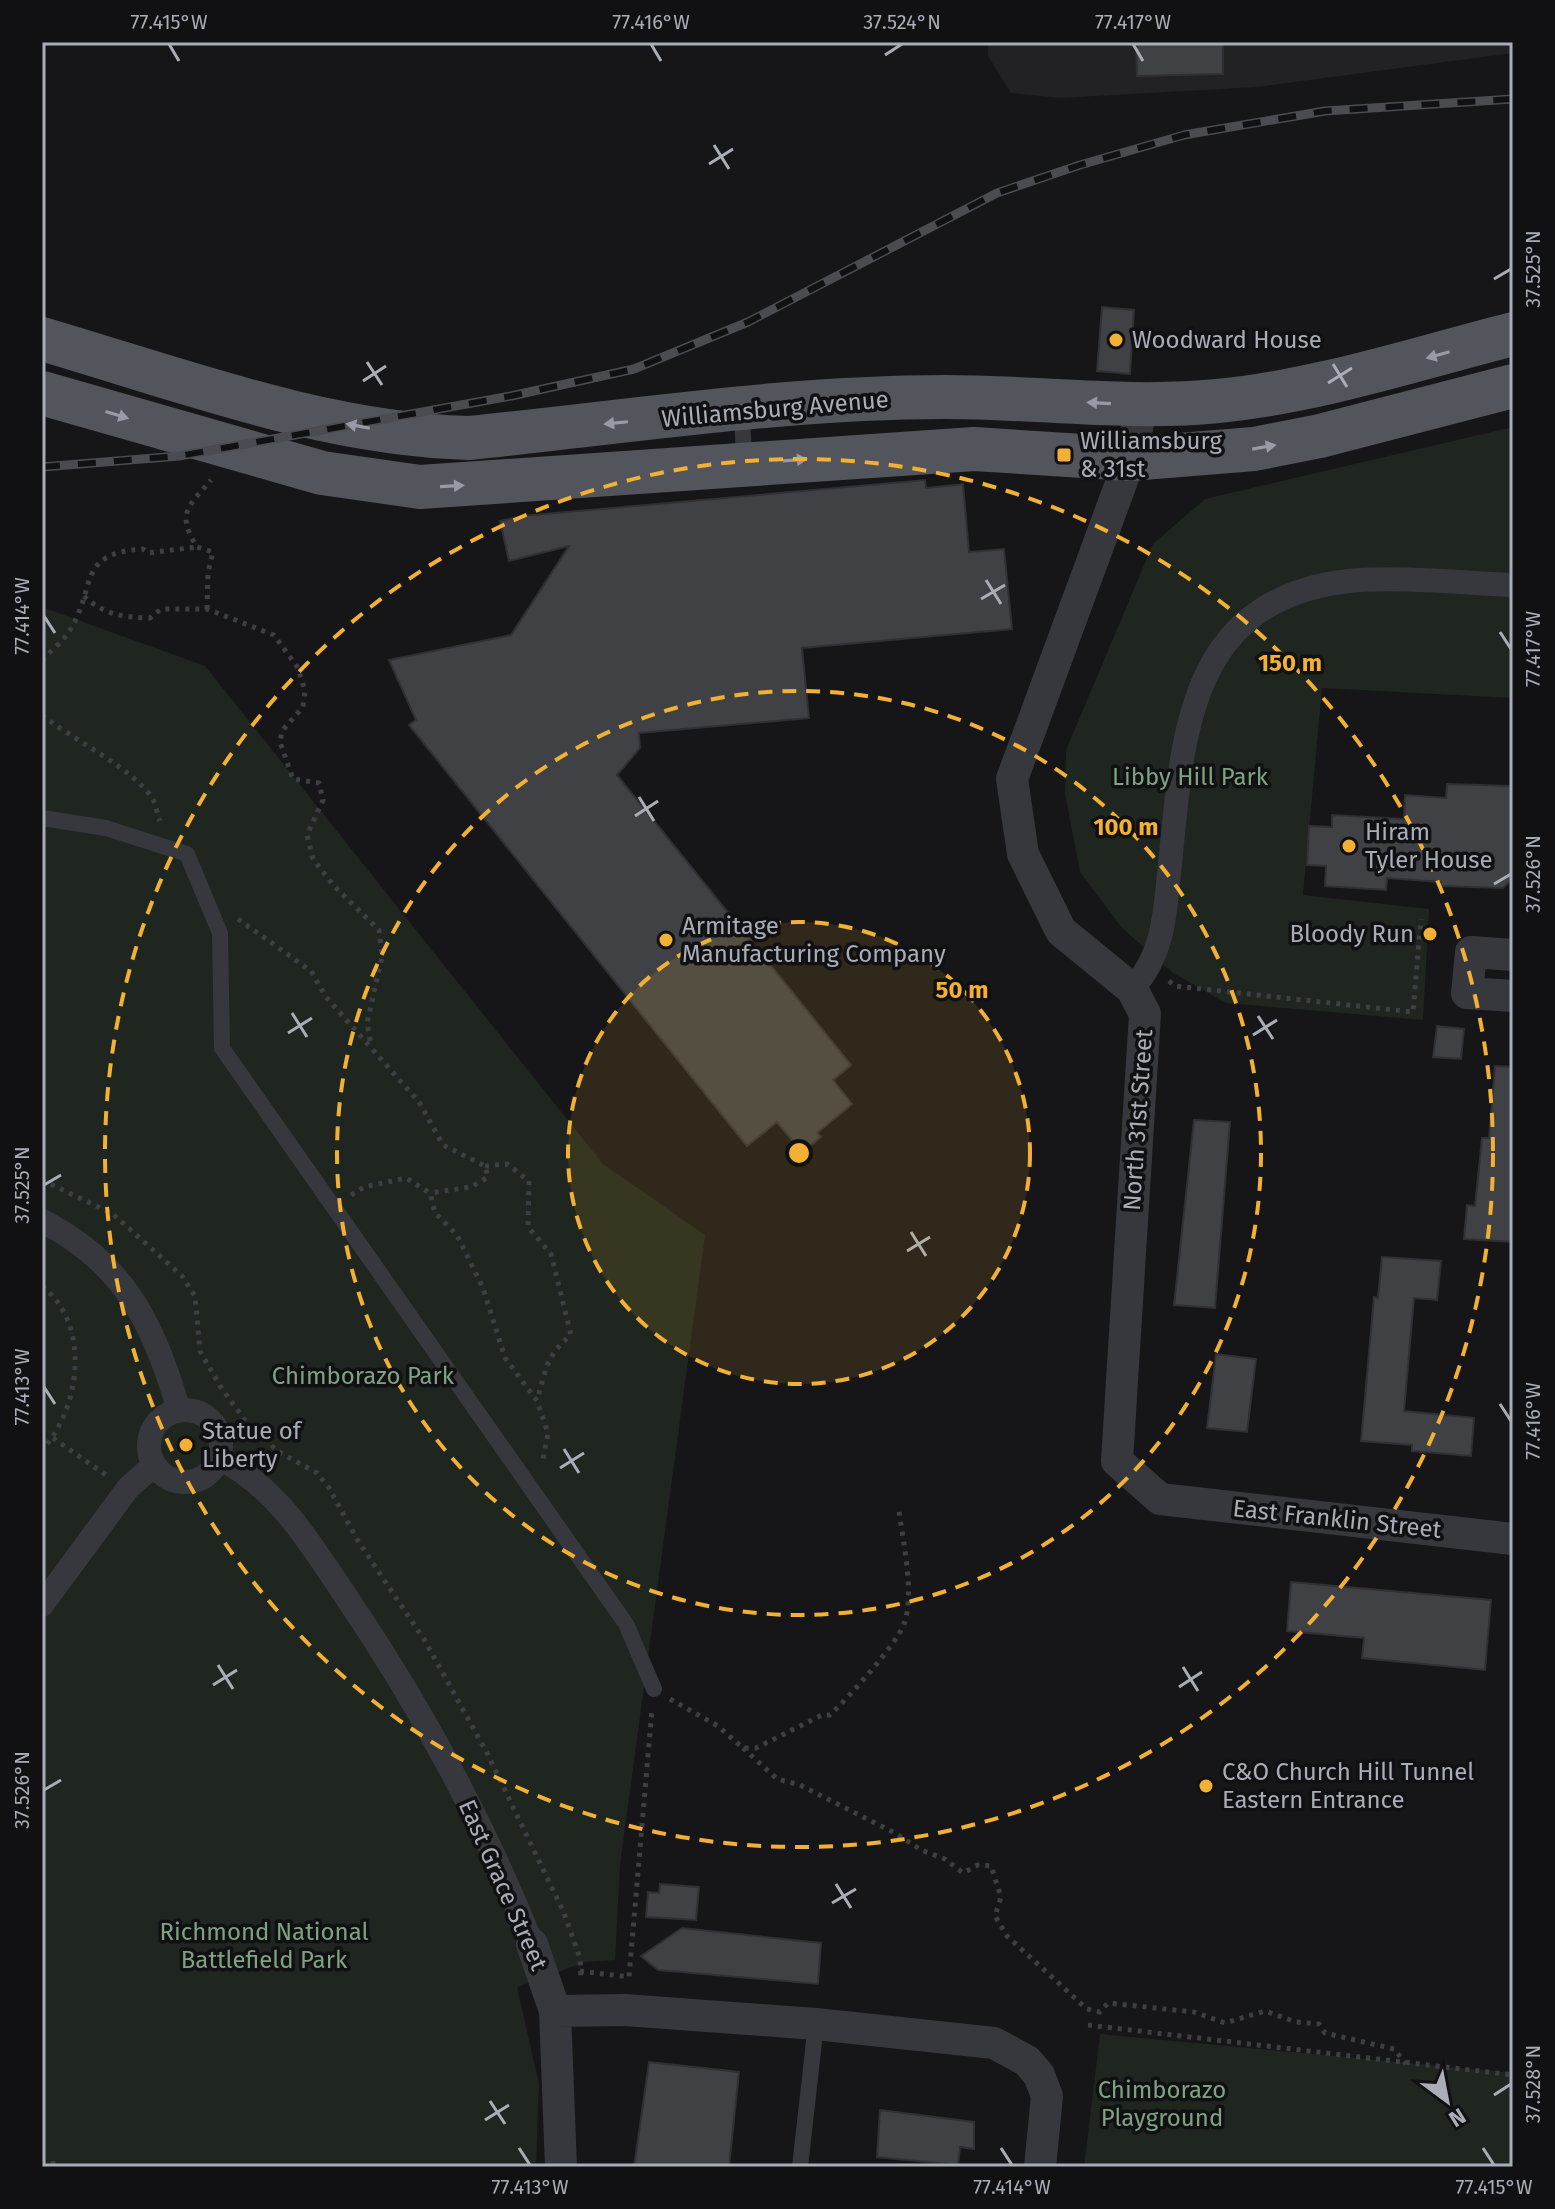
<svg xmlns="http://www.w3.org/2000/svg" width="1555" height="2209" font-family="'Fira Sans',sans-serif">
	<rect width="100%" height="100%" fill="#161618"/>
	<!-- built -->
	<path fill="#222225" d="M 988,42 L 1513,42 L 1513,53 L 1256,87 L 1060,98 L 1011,93 L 988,56 Z"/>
	<!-- green -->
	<path fill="#1e261f" d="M 1513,427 L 1513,698 L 1322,688 L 1303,895 L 1429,909 L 1423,1020 L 1226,1003 L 1173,973 L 1122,928 L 1080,872 L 1065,794 L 1066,750 L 1153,544 L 1205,499 Z
		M 42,607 L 205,666 L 603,1164 L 705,1235 L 620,1865 L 615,1960 L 585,1962 L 517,1987 L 539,2084 L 536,2167 L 42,2167 Z
		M 1100,2034 L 1513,2073 L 1513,2167 L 1084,2167 Z"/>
	<!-- building -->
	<path fill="#404145" stroke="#303034" stroke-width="2" d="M 1136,42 L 1223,42 L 1223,74 L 1137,76 Z
		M 1102,307 L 1134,310 L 1130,374 L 1097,371 Z
		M 925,480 L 926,488 L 963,484 L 969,552 L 1004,549 L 1012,629 L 802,648 L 809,718 L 639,733 L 640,748 L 617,775 L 851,1065 L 833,1080 L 852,1104 L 817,1133 L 821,1137 L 802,1152 L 777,1122 L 747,1146 L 409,725 L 416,720 L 389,660 L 511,635 L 569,546 L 509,561 L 500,521 L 522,516 Z
		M 1447,784 L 1513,786 L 1513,878 L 1503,888 L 1441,886 L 1441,882 L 1387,878 L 1386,890 L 1325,886 L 1326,866 L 1307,865 L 1309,826 L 1332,827 L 1332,815 L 1404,819 L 1405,795 L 1446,798 Z
		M 1437,1026 L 1464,1029 L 1461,1059 L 1433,1057 Z
		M 1495,1066 L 1513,1067 L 1513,1242 L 1464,1239 L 1467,1205 L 1475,1206 L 1482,1138 L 1489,1138 Z
		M 1194,1120 L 1230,1122 L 1215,1308 L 1174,1305 Z
		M 1382,1257 L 1441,1261 L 1437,1300 L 1414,1298 L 1404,1411 L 1474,1418 L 1471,1456 L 1412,1451 L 1412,1445 L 1361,1441 L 1374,1297 L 1378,1298 Z
		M 1216,1354 L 1256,1359 L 1247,1432 L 1207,1428 Z
		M 1291,1582 L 1491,1600 L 1485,1670 L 1362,1658 L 1364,1638 L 1287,1631 Z
		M 660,1884 L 699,1887 L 696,1920 L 646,1917 L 648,1892 L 659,1893 Z
		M 682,1928 L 821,1943 L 818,1984 L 658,1970 L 641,1956 Z
		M 649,2062 L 739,2072 L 729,2167 L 634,2167 Z
		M 880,2110 L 974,2122 L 974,2149 L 960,2147 L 958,2165 L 877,2157 Z"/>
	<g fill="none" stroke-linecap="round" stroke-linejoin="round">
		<!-- path -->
		<path stroke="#3d3f44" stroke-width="5" stroke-dasharray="4 6" stroke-linecap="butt" d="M 84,596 C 104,615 123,617 150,618 L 161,609 L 207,609 L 274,635 L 298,668 L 305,691 L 303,707 L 282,731 L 280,742 L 293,779 L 319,783 L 323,800 L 307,835 L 313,859 L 333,885 L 379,930 L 382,957 L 367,1023 L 371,1045
			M 207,609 L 208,572 L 213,552 L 197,547 C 176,513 188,507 211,480
			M 42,660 C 50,652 61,643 68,633 C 98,589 74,553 143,549 L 148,553 L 197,547
			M 42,715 C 70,738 134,769 152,798 C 156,804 157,814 160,821
			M 238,919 L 311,971 L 326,997 L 419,1102 L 443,1145 L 485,1166 L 488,1177 L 471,1187 L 430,1193
			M 1169,981 L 1175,986 L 1413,1012 L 1421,919
			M 485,1166 L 507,1164 L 529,1181 L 528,1227 L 551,1254 L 571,1335 C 545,1356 546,1371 537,1400
			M 42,1180 L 113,1214 L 182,1276 L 195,1296 L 200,1351 L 220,1386 L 249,1426 L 279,1452 L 317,1473 L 329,1488 L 358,1541 L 425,1641 L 487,1753 L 564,1913 L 580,1958 L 581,1979
			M 351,1195 L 364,1187 L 406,1178 L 430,1193 L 435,1213 L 457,1235 L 483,1288 L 505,1358 L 537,1401 L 548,1433 L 543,1459 L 539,1462
			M 42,1286 C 92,1325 80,1409 42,1450
			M 53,1438 L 106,1475
			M 1512,1576 L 1513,1576
			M 670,1699 L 718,1726 L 743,1748 L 756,1748 L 822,1715 L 830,1715 C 848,1698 896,1645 904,1624 C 915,1594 903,1542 899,1511
			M 743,1748 L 777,1779 L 800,1785 L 895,1833 L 921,1850 L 945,1859 L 963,1873 L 978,1865 L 991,1866 L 1001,1897 L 995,1916 L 1007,1936 L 1087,2009 L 1100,2012 L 1108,2003 L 1194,2012 L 1225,2023 L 1265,2011 L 1296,2022 L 1319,2024 L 1325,2033 L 1394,2049 L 1406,2064
			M 580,1971 L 629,1977 L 652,1709
			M 1088,2025 L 1513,2075
			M 53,2161 L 53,2167"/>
		<!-- service -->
		<path stroke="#37383d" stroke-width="16" d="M 742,411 L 744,461
			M 42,818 L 106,828 L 187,854 L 220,933 L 222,1048 L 626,1624 L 654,1689
			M 800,2167 L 816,2024"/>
		<!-- pedestrian -->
		<path stroke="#37383d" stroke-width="24" d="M 1132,989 C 1165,954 1165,910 1170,864 C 1183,735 1187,600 1348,581 C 1395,576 1464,583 1513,585
			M 42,1221 C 124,1262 155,1326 179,1411
			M149 1446a36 36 0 1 1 72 0a36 36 0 1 1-72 0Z
			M 219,1458 C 277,1487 310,1543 345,1595 C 419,1704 483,1821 532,1944
			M 42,1605 L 128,1488 L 154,1465"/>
		<!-- minor -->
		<path stroke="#37383d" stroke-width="32" d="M 1142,406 L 1130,459 L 1012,779 L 1023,854 L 1061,931 L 1132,989 L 1145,1014 L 1117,1461 L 1160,1499 L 1513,1539
			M 1513,955 L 1471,952 L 1467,993 L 1513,996
			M 532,1944 L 555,2011 L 561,2167
			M 555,2011 L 625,2010 L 816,2024 L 994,2043 L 1027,2061 L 1039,2075 L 1047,2096 L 1040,2167"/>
		<!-- primary -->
		<path stroke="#53555c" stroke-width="44" d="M 42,339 C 182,380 323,434 469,438 C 627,422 787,397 946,397 C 1037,397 1127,410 1218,401 C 1319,391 1415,359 1513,334
			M 42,393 L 322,473 L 420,487 L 974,449 L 1130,459 L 1254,449 L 1320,436 L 1513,386"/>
		<!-- rail casing -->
		<g stroke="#4a4c52" stroke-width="9">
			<path id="rail" d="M 42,467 L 179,456 L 511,396 L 634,369 L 748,322 L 997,193 L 1080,165 L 1184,135 L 1325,111 L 1513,99"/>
		</g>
		<!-- rail -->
		<use href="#rail" stroke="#111113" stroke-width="6" stroke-dasharray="18" stroke-linecap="butt"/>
	</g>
	<!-- one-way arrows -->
	<defs><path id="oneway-solid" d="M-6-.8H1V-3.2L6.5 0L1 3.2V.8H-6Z" transform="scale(2)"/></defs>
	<g fill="#979ba6">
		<use href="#oneway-solid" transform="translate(1438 355) rotate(164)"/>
		<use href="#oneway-solid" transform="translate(1099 403) rotate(-177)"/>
		<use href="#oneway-solid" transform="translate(117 415) rotate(17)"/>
		<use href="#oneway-solid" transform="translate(616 423) rotate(174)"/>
		<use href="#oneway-solid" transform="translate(358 426) rotate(-169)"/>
		<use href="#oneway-solid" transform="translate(1264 447) rotate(-10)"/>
		<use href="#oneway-solid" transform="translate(795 460) rotate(-4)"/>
		<use href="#oneway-solid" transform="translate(452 486) rotate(-3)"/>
	</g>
	<!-- ticks -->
	<path fill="none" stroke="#a8adb8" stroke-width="3" d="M 169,44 L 179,61M 651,44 L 661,61M 1133,44 L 1143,61M 885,55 L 902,44M 714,145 L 729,169M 709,164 L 733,149M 1494,279 L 1511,269M 367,362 L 382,385M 1333,364 L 1347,387M 363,381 L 386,366M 1328,383 L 1352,368M 986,580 L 1001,604M 981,599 L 1005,585M 44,616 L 55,633M 1500,632 L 1511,649M 639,797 L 654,821M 635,816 L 658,801M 1494,884 L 1511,874M 292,1013 L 307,1037M 1258,1016 L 1273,1039M 288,1033 L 312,1018M 1253,1035 L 1277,1020M 44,1185 L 61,1175M 911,1232 L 926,1256M 907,1251 L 930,1237M 44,1387 L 55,1404M 1500,1404 L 1511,1421M 564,1449 L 579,1473M 560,1468 L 584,1453M 218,1665 L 233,1689M 1183,1667 L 1198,1691M 213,1685 L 237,1670M 1179,1687 L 1202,1672M 44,1790 L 61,1780M 836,1884 L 851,1908M 832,1903 L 856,1889M 1494,2095 L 1511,2084M 490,2101 L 505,2124M 485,2120 L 509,2105M 519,2148 L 530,2165M 1001,2148 L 1012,2165M 1483,2148 L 1494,2165"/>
	<!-- distance rings -->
	<circle cx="799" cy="1153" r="231" fill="#f2b134" fill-opacity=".12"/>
	<g fill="none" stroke="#f2b134" stroke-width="4" stroke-dasharray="14 10">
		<circle cx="799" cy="1153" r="231"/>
		<circle cx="799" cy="1153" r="462"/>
		<circle cx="799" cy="1153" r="694"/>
	</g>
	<!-- markers -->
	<g fill="#f2b134" stroke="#111113" stroke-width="3">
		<circle cx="1116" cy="340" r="8"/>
		<rect x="1056" y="447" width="16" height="16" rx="4"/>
		<circle cx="1349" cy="846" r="8"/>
		<circle cx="1430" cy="934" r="8"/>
		<circle cx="666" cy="940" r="8"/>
		<circle cx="186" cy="1445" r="8"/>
		<circle cx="1206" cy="1786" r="8"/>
	</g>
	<g text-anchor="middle" stroke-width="7" stroke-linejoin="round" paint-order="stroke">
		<!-- poi labels -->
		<g font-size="24" fill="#a8adb8" stroke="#111113" text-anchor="start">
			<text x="1132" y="348">Woodward House</text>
			<text x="1080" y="449">Williamsburg<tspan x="1080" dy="28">&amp; 31st</tspan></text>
			<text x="1365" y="840">Hiram<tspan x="1365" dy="28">Tyler House</tspan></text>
			<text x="682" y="934">Armitage<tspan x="682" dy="28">Manufacturing Company</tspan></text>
			<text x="1414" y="942" text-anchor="end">Bloody Run</text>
			<text x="202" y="1439">Statue of<tspan x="202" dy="28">Liberty</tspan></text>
			<text x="1222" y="1780">C&amp;O Church Hill Tunnel<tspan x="1222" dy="28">Eastern Entrance</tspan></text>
		</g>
		<!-- street labels -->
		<g font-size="24" fill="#a8adb8" stroke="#111113">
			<text transform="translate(775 409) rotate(-5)" y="8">Williamsburg Avenue</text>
			<text transform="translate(1138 1120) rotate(-86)" y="8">North 31st Street</text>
			<text transform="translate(1337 1519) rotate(6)" y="8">East Franklin Street</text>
			<text transform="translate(503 1885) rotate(66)" y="8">East Grace Street</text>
		</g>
		<!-- park labels -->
		<g font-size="24" fill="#7fa381" stroke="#111113">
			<text x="1190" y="785">Libby Hill Park</text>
			<text x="363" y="1384">Chimborazo Park</text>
			<text x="264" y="1940">Richmond National<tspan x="264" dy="28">Battlefield Park</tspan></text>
			<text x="1162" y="2098">Chimborazo<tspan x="1162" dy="28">Playground</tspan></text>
		</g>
	</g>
	<circle cx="799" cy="1153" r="12" fill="#f2b134" stroke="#111113" stroke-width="4"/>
	<g font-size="24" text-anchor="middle" font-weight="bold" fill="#f2b134" stroke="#111113" stroke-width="7" stroke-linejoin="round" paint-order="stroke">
		<text x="1290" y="671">150 m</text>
		<text x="1126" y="835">100 m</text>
		<text x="962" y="998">50 m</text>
	</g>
	<!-- border -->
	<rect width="1555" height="2209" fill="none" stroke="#111113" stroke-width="88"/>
	<!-- north arrow -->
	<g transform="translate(1447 2101) rotate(148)" stroke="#111113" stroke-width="6" paint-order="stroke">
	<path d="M0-6L14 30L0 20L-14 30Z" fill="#a8adb8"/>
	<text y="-12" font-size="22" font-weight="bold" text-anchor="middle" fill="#a8adb8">N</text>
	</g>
	<rect x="44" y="44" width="1467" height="2121" fill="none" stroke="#a8adb8" stroke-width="3"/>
	<g font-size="20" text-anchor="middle" fill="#a8adb8">
		<text x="169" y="29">77.415°W</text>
		<text x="651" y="29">77.416°W</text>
		<text x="902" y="29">37.524°N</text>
		<text x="1133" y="29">77.417°W</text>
		<text transform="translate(1533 269) rotate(-90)" y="7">37.525°N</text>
		<text transform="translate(22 616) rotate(-90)" y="7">77.414°W</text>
		<text transform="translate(1533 649) rotate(-90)" y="7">77.417°W</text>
		<text transform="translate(1533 874) rotate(-90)" y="7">37.526°N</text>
		<text transform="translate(22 1185) rotate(-90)" y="7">37.525°N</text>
		<text transform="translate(22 1387) rotate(-90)" y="7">77.413°W</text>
		<text transform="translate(1533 1421) rotate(-90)" y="7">77.416°W</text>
		<text transform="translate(22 1790) rotate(-90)" y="7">37.526°N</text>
		<text transform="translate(1533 2084) rotate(-90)" y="7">37.528°N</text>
		<text x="530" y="2194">77.413°W</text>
		<text x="1012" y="2194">77.414°W</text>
		<text x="1494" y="2194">77.415°W</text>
	</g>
</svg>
